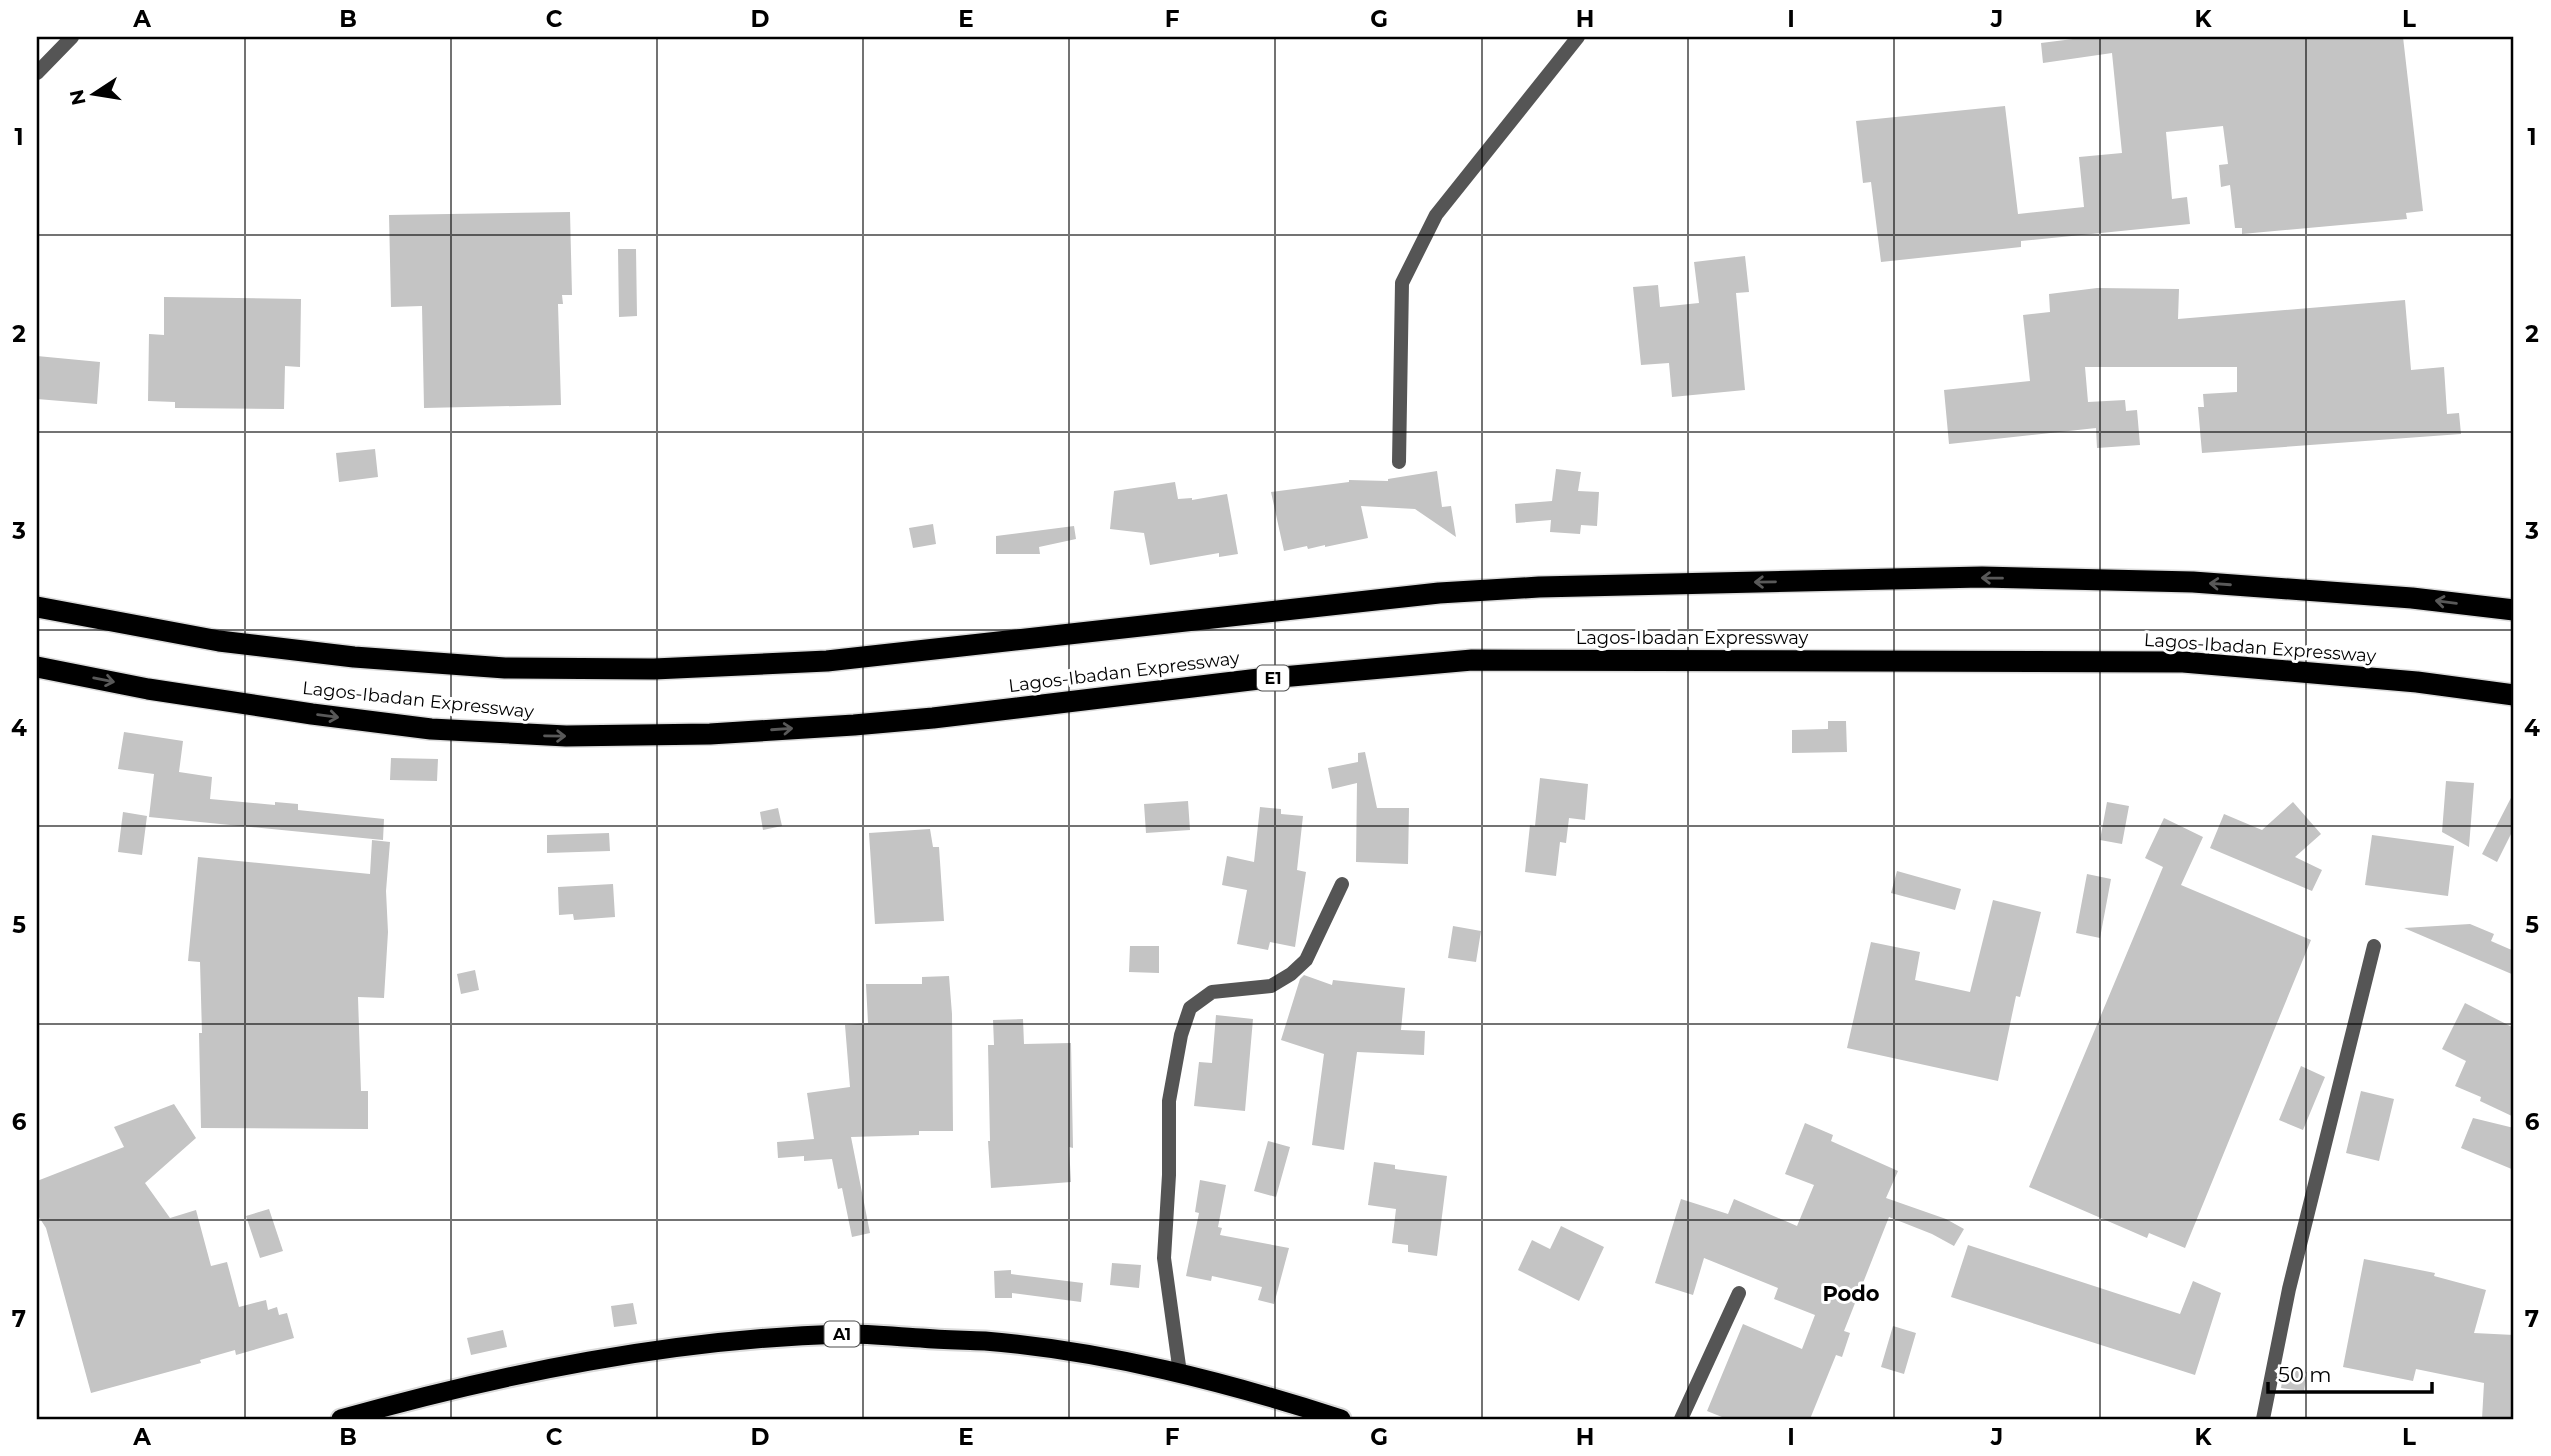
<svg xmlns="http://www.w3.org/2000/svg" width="2551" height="1456" font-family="Montserrat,sans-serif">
	<rect width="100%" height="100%" fill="#fff"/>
	<!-- building -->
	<path fill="#c4c4c4" d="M 2089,37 L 2403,37 L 2423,211 L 2406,213 L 2407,219 L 2242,234 L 2242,228 L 2235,228 L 2230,185 L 2221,187 L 2219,165 L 2228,164 L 2223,126 L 2166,132 L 2172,199 L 2187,197 L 2190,224 L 2021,241 L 2021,247 L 1881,262 L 1871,182 L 1863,183 L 1856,121 L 2005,106 L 2018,214 L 2084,207 L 2079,157 L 2122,153 L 2112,53 L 2043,63 L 2041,43 Z
		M 570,212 L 572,295 L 562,295 L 563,304 L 558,304 L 561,405 L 424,408 L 422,306 L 391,307 L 389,215 Z
		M 618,249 L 636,249 L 637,316 L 619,317 Z
		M 1745,256 L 1749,292 L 1736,293 L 1745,390 L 1672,397 L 1669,363 L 1641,365 L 1633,287 L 1658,285 L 1660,307 L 1699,303 L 1694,262 Z
		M 2097,288 L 2179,289 L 2178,319 L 2405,300 L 2411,370 L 2444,367 L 2447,414 L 2459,413 L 2461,434 L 2202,453 L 2198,407 L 2204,407 L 2203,394 L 2237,392 L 2237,367 L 2085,367 L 2088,402 L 2125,400 L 2126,411 L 2137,410 L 2140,445 L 2097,448 L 2096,428 L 1949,444 L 1944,390 L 2030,381 L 2023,315 L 2050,312 L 2049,294 Z
		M 164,297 L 301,299 L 300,367 L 285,366 L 284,409 L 175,408 L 175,402 L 148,401 L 149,334 L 164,335 Z
		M 37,356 L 100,362 L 97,404 L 37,399 Z
		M 375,449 L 378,477 L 339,482 L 336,453 Z
		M 1556,469 L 1581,472 L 1578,491 L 1599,492 L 1597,526 L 1581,525 L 1580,534 L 1550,532 L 1551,520 L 1516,523 L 1515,504 L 1552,501 Z
		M 1437,471 L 1442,507 L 1451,506 L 1456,537 L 1415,509 L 1361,506 L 1368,538 L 1325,547 L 1325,545 L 1308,549 L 1307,546 L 1284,551 L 1271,492 L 1349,482 L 1349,480 L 1388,481 L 1388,479 Z
		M 1175,482 L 1178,499 L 1192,498 L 1192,500 L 1227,494 L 1238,554 L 1219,557 L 1219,553 L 1150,565 L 1144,533 L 1110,529 L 1114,491 Z
		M 933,524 L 936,544 L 913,548 L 909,528 Z
		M 1074,526 L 1076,539 L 1039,547 L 1040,554 L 996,554 L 996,536 Z
		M 1828,721 L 1846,721 L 1847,752 L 1792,753 L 1792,730 L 1828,729 Z
		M 124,732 L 183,741 L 179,772 L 212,777 L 210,799 L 275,805 L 275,802 L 298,804 L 298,810 L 384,819 L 383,840 L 149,817 L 154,774 L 118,769 Z
		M 1365,752 L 1377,808 L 1409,808 L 1408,864 L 1356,862 L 1357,783 L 1332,789 L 1328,768 L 1358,762 L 1358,753 Z
		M 391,758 L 438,759 L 437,781 L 390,780 Z
		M 1540,778 L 1588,784 L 1585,820 L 1569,818 L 1566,843 L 1560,842 L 1556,876 L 1525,872 L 1530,825 L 1535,826 Z
		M 2446,781 L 2474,783 L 2469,847 L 2442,832 Z
		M 2514,792 L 2514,828 L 2497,862 L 2482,854 Z
		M 1188,801 L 1190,830 L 1146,833 L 1144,804 Z
		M 2107,802 L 2129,806 L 2122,844 L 2100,840 Z
		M 2293,802 L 2321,834 L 2295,857 L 2322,870 L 2312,891 L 2210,848 L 2224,814 L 2262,830 Z
		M 1260,807 L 1281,809 L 1281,814 L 1303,816 L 1297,870 L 1306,872 L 1295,947 L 1270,942 L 1268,950 L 1237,944 L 1247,890 L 1222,885 L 1227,856 L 1254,862 Z
		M 778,808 L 782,826 L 763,830 L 760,812 Z
		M 123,812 L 147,816 L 142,855 L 118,852 Z
		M 2164,818 L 2203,837 L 2181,885 L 2311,940 L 2185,1248 L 2149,1233 L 2147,1238 L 2029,1187 L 2163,867 L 2145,858 Z
		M 930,829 L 933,847 L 939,847 L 944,921 L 875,924 L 869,833 Z
		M 609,833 L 610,851 L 547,853 L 547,835 Z
		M 2372,835 L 2454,846 L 2448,896 L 2365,885 Z
		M 372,840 L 390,842 L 386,891 L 388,932 L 384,998 L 358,997 L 361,1091 L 368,1091 L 368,1129 L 201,1128 L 199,1033 L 202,1033 L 200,962 L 188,961 L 198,857 L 370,874 Z
		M 1897,871 L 1961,889 L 1955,910 L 1891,893 Z
		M 2087,874 L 2111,879 L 2100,938 L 2076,933 Z
		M 613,884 L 615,917 L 574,920 L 573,914 L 559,915 L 558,887 Z
		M 1993,900 L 2041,912 L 2020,997 L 2016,996 L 1998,1081 L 1847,1048 L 1871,942 L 1920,952 L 1915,980 L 1970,992 Z
		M 2470,924 L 2494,934 L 2491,941 L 2514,951 L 2514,975 L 2404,928 Z
		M 1453,926 L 1481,931 L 1476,962 L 1448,958 Z
		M 1130,946 L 1159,946 L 1159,973 L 1129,972 Z
		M 475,970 L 479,990 L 461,994 L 457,974 Z
		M 1304,975 L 1332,985 L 1333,980 L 1405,988 L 1401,1030 L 1425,1031 L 1424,1055 L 1357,1052 L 1344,1150 L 1312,1145 L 1324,1054 L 1281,1040 L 1300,979 Z
		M 949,976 L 952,1014 L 953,1131 L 919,1131 L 919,1135 L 851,1137 L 870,1233 L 852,1237 L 842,1188 L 838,1189 L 832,1159 L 804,1161 L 804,1156 L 778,1158 L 777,1142 L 814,1139 L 807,1093 L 850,1087 L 845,1025 L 868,1023 L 866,984 L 922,984 L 922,977 Z
		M 2465,1003 L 2514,1028 L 2514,1117 L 2480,1101 L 2481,1097 L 2455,1086 L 2466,1061 L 2442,1049 Z
		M 1216,1015 L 1253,1019 L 1245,1111 L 1194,1106 L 1199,1062 L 1212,1063 Z
		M 1023,1019 L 1024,1044 L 1071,1043 L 1073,1148 L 1069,1147 L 1071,1182 L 991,1188 L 988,1141 L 990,1141 L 988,1045 L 994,1045 L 993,1020 Z
		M 2301,1066 L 2325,1077 L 2303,1130 L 2279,1120 Z
		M 2361,1091 L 2394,1099 L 2379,1161 L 2346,1153 Z
		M 174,1104 L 196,1138 L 145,1183 L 170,1218 L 196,1210 L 211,1266 L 227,1262 L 239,1307 L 266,1300 L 268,1310 L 277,1307 L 279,1315 L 287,1313 L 294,1338 L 236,1355 L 235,1350 L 200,1360 L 201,1363 L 91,1393 L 46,1228 L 37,1214 L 37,1181 L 124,1147 L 114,1127 Z
		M 2473,1118 L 2514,1128 L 2514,1170 L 2461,1148 Z
		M 1805,1123 L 1833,1135 L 1831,1141 L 1898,1171 L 1886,1198 L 1946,1219 L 1964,1229 L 1954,1246 L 1932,1234 L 1889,1217 L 1844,1331 L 1850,1333 L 1842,1357 L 1836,1355 L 1810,1419 L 1727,1419 L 1707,1411 L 1743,1324 L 1802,1349 L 1815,1315 L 1774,1299 L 1778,1288 L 1704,1258 L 1693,1295 L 1655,1283 L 1681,1199 L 1728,1214 L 1734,1199 L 1797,1226 L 1814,1185 L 1785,1174 Z
		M 1268,1141 L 1290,1147 L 1276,1197 L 1254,1191 Z
		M 1374,1162 L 1395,1165 L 1395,1169 L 1447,1176 L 1437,1256 L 1408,1252 L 1408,1245 L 1392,1243 L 1396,1209 L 1368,1205 Z
		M 1200,1180 L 1226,1185 L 1218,1227 L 1222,1228 L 1220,1235 L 1289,1248 L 1274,1304 L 1258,1300 L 1262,1287 L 1212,1276 L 1211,1281 L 1186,1276 L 1199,1213 L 1195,1212 Z
		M 269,1209 L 283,1251 L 260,1258 L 246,1216 Z
		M 1561,1226 L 1604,1247 L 1579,1301 L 1518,1270 L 1532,1240 L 1550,1249 Z
		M 1968,1245 L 2180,1314 L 2193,1281 L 2221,1293 L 2195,1375 L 1951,1297 Z
		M 2364,1259 L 2435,1273 L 2434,1276 L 2486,1290 L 2474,1333 L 2514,1335 L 2514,1419 L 2482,1419 L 2484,1383 L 2416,1369 L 2413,1381 L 2343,1367 Z
		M 1112,1263 L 1141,1265 L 1139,1288 L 1110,1285 Z
		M 1011,1270 L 1011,1274 L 1083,1283 L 1081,1302 L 1012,1293 L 1012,1298 L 995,1298 L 994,1271 Z
		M 633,1303 L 637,1324 L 614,1327 L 611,1306 Z
		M 1893,1326 L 1916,1333 L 1904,1374 L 1881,1367 Z
		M 503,1330 L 507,1347 L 471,1355 L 467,1338 Z
		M 2284,1369 L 2307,1372 L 2304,1391 L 2281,1388 Z"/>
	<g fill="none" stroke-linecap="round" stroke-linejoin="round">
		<!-- trunk casing -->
		<g stroke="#dbdbdb" stroke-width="23">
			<path id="trunk" d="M 341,1419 C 504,1373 672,1339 842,1334 C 868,1333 895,1337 921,1338 C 942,1340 964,1340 985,1341 C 1106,1351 1226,1382 1341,1419"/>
		</g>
		<!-- motorway casing -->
		<g stroke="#dbdbdb" stroke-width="24">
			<path id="motorway" d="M 37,607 L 219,641 L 354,657 L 505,668 L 654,669 L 827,661 L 1439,593 L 1539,587 L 1982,577 L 2193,582 L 2412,598 L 2514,610
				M 37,667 L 148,689 L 312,714 L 431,729 L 566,736 L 710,734 L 854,725 L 933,718 L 1259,679 L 1472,660 L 2183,662 L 2417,682 L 2514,695"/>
		</g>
		<!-- minor -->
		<path stroke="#555" stroke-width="14" d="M 37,73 L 72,37
			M 1399,462 L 1402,283 L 1436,215 L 1578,37
			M 1180,1373 L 1164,1258 L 1169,1175 L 1169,1101 L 1181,1035 L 1190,1008 L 1212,992 L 1271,986 L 1291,974 L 1306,960 L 1342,884
			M 1681,1419 L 1739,1293
			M 2263,1419 L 2289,1289 L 2374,946"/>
		<!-- trunk -->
		<use href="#trunk" stroke="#000" stroke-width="19"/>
		<!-- motorway -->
		<use href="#motorway" stroke="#000" stroke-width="21"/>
	</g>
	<!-- one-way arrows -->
	<defs><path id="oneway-shaft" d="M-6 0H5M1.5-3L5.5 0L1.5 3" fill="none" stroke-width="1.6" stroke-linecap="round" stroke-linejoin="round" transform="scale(1.75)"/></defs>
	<g stroke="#595959">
		<use href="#oneway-shaft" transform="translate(1992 578) rotate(-179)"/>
		<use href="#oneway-shaft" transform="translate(1765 582) rotate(179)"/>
		<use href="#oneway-shaft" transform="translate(2220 584) rotate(-176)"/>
		<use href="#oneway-shaft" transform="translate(2446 602) rotate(-173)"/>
		<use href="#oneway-shaft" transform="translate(104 680) rotate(11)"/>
		<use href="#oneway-shaft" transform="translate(328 716) rotate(7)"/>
		<use href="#oneway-shaft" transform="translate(782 729) rotate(-4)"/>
		<use href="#oneway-shaft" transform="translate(555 736) rotate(1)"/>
	</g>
	<!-- grid -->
	<path fill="none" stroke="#000" stroke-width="2" stroke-opacity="0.55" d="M 245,37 L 245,1419M 451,37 L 451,1419M 657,37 L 657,1419M 863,37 L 863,1419M 1069,37 L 1069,1419M 1275,37 L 1275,1419M 1482,37 L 1482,1419M 1688,37 L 1688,1419M 1894,37 L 1894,1419M 2100,37 L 2100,1419M 2306,37 L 2306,1419M 37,235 L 2514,235M 37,432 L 2514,432M 37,630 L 2514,630M 37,826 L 2514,826M 37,1024 L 2514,1024M 37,1220 L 2514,1220"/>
	<g text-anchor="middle" stroke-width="6" stroke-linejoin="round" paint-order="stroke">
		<!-- shield labels -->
		<g fill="#fff" stroke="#4c4c4c" stroke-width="2">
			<rect x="1257" y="665.5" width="32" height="25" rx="5"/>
			<rect x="824.5" y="1321.5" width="35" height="25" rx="5"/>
		</g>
		<g font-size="16" font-weight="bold" fill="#000">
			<text x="1273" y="684">E1</text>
			<text x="842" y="1340">A1</text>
		</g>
		<!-- street labels -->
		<g font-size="18" fill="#000" stroke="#fff">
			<text x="1692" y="644">Lagos-Ibadan Expressway</text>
			<text transform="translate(2260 648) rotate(4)" y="6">Lagos-Ibadan Expressway</text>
			<text transform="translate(1124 672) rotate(-7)" y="6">Lagos-Ibadan Expressway</text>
			<text transform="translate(418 700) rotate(6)" y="6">Lagos-Ibadan Expressway</text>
		</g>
		<!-- quarter labels -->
		<g font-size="21" font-weight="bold" fill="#000" stroke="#fff">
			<text x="1851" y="1301">Podo</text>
		</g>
	</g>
	<!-- border -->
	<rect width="2551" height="1456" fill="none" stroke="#ffffff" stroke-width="77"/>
	<!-- north arrow -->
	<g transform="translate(94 94) rotate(258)" stroke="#ffffff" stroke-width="5" paint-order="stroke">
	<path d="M0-5L12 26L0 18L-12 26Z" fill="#000000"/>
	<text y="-10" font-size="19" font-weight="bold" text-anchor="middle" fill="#000000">N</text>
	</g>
	<!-- scale -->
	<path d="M2268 1382v10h164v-10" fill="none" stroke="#000000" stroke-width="3.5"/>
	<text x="2278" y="1382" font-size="21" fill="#000000" stroke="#ffffff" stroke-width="5" paint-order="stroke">50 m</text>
	<rect x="38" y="38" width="2474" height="1380" fill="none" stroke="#000" stroke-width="2.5"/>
	<g font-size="23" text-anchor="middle" font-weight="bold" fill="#000">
		<text x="142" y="27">A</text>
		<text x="348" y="27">B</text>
		<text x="554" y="27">C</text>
		<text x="760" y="27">D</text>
		<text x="966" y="27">E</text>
		<text x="1172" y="27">F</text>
		<text x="1379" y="27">G</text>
		<text x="1585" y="27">H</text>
		<text x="1791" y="27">I</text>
		<text x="1997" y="27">J</text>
		<text x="2203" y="27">K</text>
		<text x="2409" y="27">L</text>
		<text x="19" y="145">1</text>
		<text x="2532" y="145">1</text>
		<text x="19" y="342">2</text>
		<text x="2532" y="342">2</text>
		<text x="19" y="539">3</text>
		<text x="2532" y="539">3</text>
		<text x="19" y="736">4</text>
		<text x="2532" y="736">4</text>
		<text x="19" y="933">5</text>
		<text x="2532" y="933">5</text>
		<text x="19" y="1130">6</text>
		<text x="2532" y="1130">6</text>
		<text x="19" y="1327">7</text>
		<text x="2532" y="1327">7</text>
		<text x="142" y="1445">A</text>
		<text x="348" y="1445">B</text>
		<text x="554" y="1445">C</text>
		<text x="760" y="1445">D</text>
		<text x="966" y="1445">E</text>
		<text x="1172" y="1445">F</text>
		<text x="1379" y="1445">G</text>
		<text x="1585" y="1445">H</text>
		<text x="1791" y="1445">I</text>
		<text x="1997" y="1445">J</text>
		<text x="2203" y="1445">K</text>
		<text x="2409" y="1445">L</text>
	</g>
</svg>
